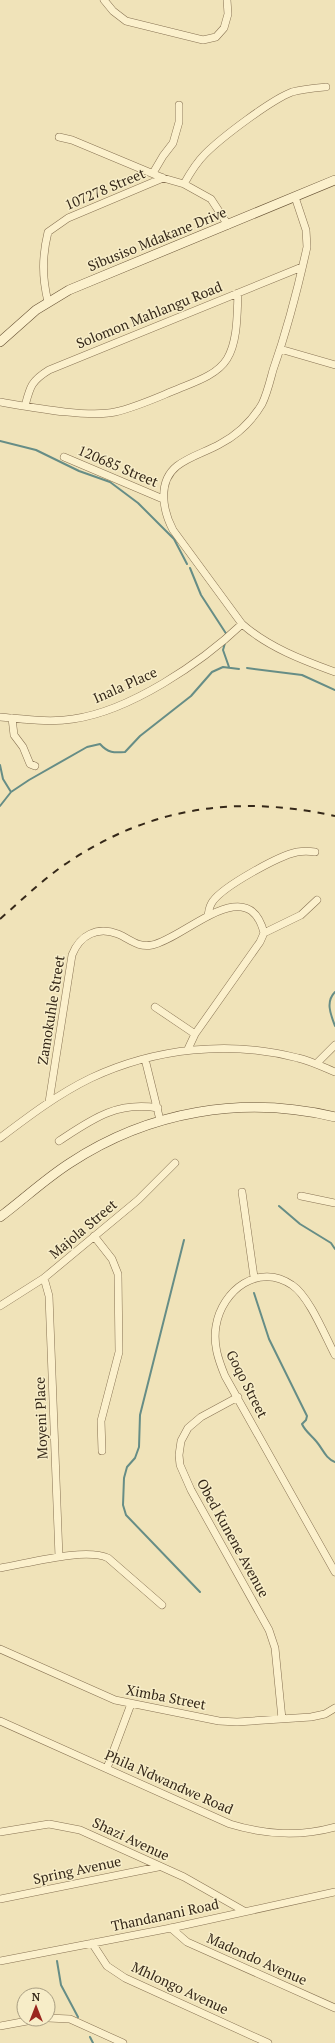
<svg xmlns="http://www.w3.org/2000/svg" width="335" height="2043" font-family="'PT Serif',serif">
	<rect width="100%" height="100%" fill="#f0e3b9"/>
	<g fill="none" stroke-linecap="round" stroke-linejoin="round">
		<!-- stream -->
		<path stroke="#668d86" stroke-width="2" d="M 0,441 L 36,450 L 79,471 L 110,482 L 138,503 L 174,539 L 187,564
			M 190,568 L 201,595 L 227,635
			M 225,643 L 223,650 L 229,667
			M 247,668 L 302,675 L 335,690
			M 0,765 L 3,779 L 11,792
			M 0,806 L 11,792 L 29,780 L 87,747 L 100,744 C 108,753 114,753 125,752 L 140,736 L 191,696 L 212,672 L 223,667 L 239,669
			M 335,992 C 325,1002 331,1015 335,1026
			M 279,1206 L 300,1224 L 331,1243 L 335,1249
			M 184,1240 L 140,1415 L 139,1447 L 135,1458 L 127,1467 L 124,1478 L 123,1505 L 126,1515 L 200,1592
			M 254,1293 L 269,1339 L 307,1416 L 306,1420 L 302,1424 C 305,1431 311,1435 316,1441 C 323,1449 325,1458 335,1462
			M 57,1961 L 61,1985 L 78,2017
			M 90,2037 L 93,2043"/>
		<!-- street casing -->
		<g stroke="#877253" stroke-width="8">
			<path id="street" d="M 104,0 L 113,11 L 126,21 L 203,40 L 216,37 L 224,28 L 228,14 L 227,0
				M 59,137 L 72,140 L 163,178 L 184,184 L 211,199 L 228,225
				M 153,173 L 163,156 L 173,143 L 179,122 L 179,105
				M 184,184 C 190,173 196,163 205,154 C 222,137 271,100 292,92 C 303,89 315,88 326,87
				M 295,197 L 306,230 L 307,247 C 298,288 287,330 273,370 C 270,381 267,394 262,404 C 252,421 237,435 220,444 C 206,452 190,456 177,466 C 157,482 163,511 173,530 L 242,624 C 268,647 302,660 335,672
				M 48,302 C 42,277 42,257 48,232 L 68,218 L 163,178
				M 280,349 L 335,365
				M 0,402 C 30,407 87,418 115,412 C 137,407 158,397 178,389 C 195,382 217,375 227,359 C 238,341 237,313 238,293
				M 25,406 C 30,387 31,381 49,370 L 302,267
				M 64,457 L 163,499
				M 0,717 C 24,719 49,723 73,719 C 130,711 201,663 242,624
				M 12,718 L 14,735 L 23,747 L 30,764 L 35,766
				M 208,916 C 209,910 209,906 213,901 C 224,886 278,856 297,852 C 303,851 309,851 315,852
				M 264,933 L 301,915 L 317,900
				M 155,1007 L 195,1034
				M 145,1059 L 160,1120
				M 316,1064 L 335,1045
				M 49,1102 L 72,955 C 80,935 97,926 118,934 C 130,939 138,948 152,945 C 184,939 248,870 264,933 L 260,942 L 195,1034 L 188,1049
				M 0,1138 C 29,1116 58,1094 91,1078 C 155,1048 230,1040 298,1058 C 311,1061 323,1067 335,1072
				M 59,1141 C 91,1120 116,1101 158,1108
				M 242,1192 L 254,1277
				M 301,1196 L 335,1203
				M 94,1236 L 112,1259 L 118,1274 L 119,1352 L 101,1421 L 102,1451
				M 44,1278 L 49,1296 L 59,1557
				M 0,1306 L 44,1278 L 138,1200 L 175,1163
				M 335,1355 C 325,1336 309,1296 292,1285 C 259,1262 222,1290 216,1326 C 213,1344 218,1359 225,1376 L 335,1572
				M 238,1397 L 201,1417 L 188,1428 L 181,1441 L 179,1455 L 180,1465 L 191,1490 L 269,1630 L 275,1648 L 282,1719
				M 0,1568 C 26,1564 85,1547 108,1558 L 162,1605
				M 0,1649 L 115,1700 L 219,1721 L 237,1722 L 311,1717 L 325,1714 L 335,1708
				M 0,1721 L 230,1824 C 266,1835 299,1837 335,1827
				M 107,1768 L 131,1704
				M 0,1832 L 49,1824 L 80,1830 L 184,1877 L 244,1911
				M 0,1899 L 158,1867
				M 171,1928 L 187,1942 L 335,2008
				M 92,1943 L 107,1966 L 125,1978 L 268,2043
				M 0,1961 L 171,1928 L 335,1892
				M 48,2018 L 70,2019 L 123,2043
				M 0,2026 L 38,2019"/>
		</g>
		<!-- secondary casing -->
		<g stroke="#685336" stroke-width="10">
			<path id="secondary" d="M 0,342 L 36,310 L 69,290 L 335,180
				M 0,1217 C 24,1199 45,1179 70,1163 C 149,1111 243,1095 335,1117"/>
		</g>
		<!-- street -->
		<use href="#street" stroke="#fbf0cc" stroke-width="7"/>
		<!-- secondary -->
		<use href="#secondary" stroke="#fbf0cc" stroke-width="9"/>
		<!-- rail -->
		<path stroke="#352819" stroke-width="2" stroke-dasharray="7 7" stroke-linecap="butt" d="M 0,919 C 23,899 44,878 70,861 C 153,806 239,795 335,816"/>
	</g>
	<g text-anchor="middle" stroke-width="3" stroke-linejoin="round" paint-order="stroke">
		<!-- street labels -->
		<g font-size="14" fill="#352819" stroke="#f7edc8">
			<text transform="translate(105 189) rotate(-23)" y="5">107278 Street</text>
			<text transform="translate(157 239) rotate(-22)" y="5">Sibusiso Mdakane Drive</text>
			<text transform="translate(149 315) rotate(-22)" y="5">Solomon Mahlangu Road</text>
			<text transform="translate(118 466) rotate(23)" y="5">120685 Street</text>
			<text transform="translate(125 685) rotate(-24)" y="5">Inala Place</text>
			<text transform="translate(51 1010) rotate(-81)" y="5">Zamokuhle Street</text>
			<text transform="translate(83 1229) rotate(-40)" y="5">Majola Street</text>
			<text transform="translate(247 1384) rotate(63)" y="5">Goqo Street</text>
			<text transform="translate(41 1418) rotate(-92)" y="5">Moyeni Place</text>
			<text transform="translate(233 1538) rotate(61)" y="5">Obed Kunene Avenue</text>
			<text transform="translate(166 1697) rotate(11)" y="5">Ximba Street</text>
			<text transform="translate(169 1782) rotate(24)" y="5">Phila Ndwandwe Road</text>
			<text transform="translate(131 1839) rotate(25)" y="5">Shazi Avenue</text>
			<text transform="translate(77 1870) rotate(-12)" y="5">Spring Avenue</text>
			<text transform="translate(165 1915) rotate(-12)" y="5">Thandanani Road</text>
			<text transform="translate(257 1959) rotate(24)" y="5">Madondo Avenue</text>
			<text transform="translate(180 1988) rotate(25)" y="5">Mhlongo Avenue</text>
		</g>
	</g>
	<!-- north arrow -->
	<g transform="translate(36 2007)"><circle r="19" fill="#f7edc8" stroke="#a99e82"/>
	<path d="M0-3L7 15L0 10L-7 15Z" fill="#9a271f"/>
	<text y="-6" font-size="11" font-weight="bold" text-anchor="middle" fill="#352819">N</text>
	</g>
</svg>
